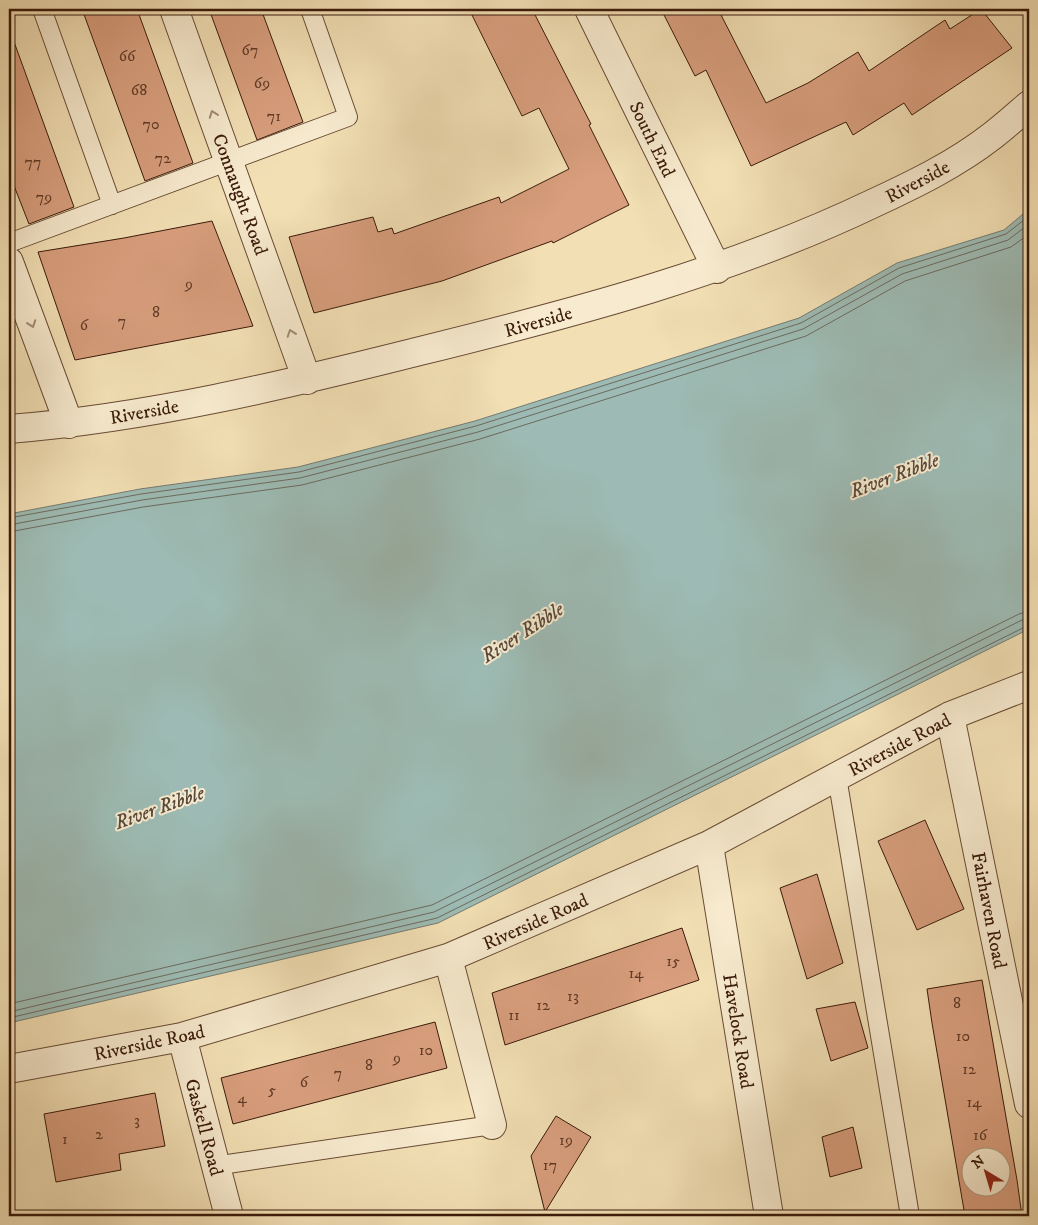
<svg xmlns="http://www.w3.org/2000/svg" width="1038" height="1225" font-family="'IM FELL DW Pica',serif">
	<rect width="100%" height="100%" fill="#f2dfb4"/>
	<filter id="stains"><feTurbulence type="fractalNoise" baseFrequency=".004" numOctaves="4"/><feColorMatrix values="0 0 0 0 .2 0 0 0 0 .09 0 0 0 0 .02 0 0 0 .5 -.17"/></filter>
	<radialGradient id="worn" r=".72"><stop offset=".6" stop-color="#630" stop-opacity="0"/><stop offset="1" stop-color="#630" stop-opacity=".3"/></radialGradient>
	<!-- water -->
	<path fill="#9dbbb4" stroke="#757b70" d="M 1029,209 L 1029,629 L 438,923 L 9,1023 L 9,514 L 140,489 L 298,467 L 475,421 L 799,318 L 897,263 L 1004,230 Z"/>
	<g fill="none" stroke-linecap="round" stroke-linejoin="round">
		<!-- shore -->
		<path stroke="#6c6a5f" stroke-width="1" d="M 9,518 L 141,494 L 299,472 L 476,426 L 801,323 L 899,268 L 1006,234 L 1029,216
			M 9,525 L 142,500 L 300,478 L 478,432 L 803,329 L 902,274 L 1008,240 L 1029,224
			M 9,532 L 143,507 L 302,485 L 480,439 L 806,336 L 905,281 L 1011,247 L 1029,234
			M 9,1004 L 432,905 L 1019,614 L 1029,611
			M 9,1012 L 434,912 L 1022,620 L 1029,619
			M 9,1018 L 437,918 L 1029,625"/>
	</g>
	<!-- building -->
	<path fill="#d89e7d" stroke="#3a1a0a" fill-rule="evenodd" d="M 82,9 L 137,9 L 193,163 L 145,181 Z
		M 209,9 L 261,9 L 303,122 L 257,140 Z
		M 469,9 L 532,9 L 591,124 L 589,125 L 629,205 L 553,243 L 552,241 L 442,281 L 314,313 L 289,237 L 373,217 L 378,232 L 392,228 L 394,234 L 499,197 L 501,203 L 569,169 L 539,108 L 522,116 Z
		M 661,9 L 718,9 L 766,103 L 808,83 L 858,52 L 869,71 L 945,20 L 950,29 L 981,9 L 1012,48 L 912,115 L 904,103 L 853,135 L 846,122 L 751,166 L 706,70 L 695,76 Z
		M 13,39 L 74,207 L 29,224 L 9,173 L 9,40 Z
		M 212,221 L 253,326 L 75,360 L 38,252 L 124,238 Z
		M 925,820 L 964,909 L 917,930 L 878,841 Z
		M 817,874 L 843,963 L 807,979 L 780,888 Z
		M 682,928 L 699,980 L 505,1045 L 492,993 Z
		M 982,980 L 1017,1180 L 1022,1216 L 965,1216 L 932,1023 L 927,989 ZM 970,1158 L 1000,1158 L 1000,1188 L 970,1188 Z
		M 855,1002 L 868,1048 L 831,1061 L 816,1009 Z
		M 435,1022 L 447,1068 L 233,1124 L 221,1078 Z
		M 155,1093 L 165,1146 L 119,1154 L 121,1170 L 56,1182 L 44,1114 Z
		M 556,1116 L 591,1137 L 545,1212 L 531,1156 Z
		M 853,1127 L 862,1168 L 830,1177 L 822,1137 Z"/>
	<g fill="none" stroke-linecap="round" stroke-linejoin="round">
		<!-- lane casing -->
		<g stroke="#684b34" stroke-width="20">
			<path id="lane" d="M 42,9 L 112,205
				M 9,243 L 348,117 L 310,9
				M 837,777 L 910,1216
				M 214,1166 L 492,1125"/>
		</g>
		<!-- street casing -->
		<g stroke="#684b34" stroke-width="30">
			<path id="street" d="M 174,9 L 307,380
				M 589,9 L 717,269
				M 9,262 L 69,424
				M 9,429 C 148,418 285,385 420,351 C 574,313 730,272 874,203 C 915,184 956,164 992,136 C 1005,126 1017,115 1029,105
				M 950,716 L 1029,1104
				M 709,845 L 769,1216
				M 448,958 L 492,1125
				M 182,1037 L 229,1216
				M 9,1069 L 182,1037 L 448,958 L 709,845 L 950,716 L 1029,685"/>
		</g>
		<!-- lane -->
		<use href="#lane" stroke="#f7eace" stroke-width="18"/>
		<!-- street -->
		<use href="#street" stroke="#f7eace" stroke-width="28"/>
	</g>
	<!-- one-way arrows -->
	<defs><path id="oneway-chevron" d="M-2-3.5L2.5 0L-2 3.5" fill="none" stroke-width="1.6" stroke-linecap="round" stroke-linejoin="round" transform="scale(1.25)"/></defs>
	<g stroke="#a28c76">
		<use href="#oneway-chevron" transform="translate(213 114) rotate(-110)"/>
		<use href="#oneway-chevron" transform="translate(32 324) rotate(70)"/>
		<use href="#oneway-chevron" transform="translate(291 333) rotate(-109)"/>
	</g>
	<g text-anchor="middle" stroke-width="4" stroke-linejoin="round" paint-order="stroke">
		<!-- number labels -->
		<g font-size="16" fill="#623b27">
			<text x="250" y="55">67</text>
			<text x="127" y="61">66</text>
			<text x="262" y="88">69</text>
			<text x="139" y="95">68</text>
			<text x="274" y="121">71</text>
			<text x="151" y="129">70</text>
			<text x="163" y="163">72</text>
			<text x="33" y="167">77</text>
			<text x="44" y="202">79</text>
			<text x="189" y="289">9</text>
			<text x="156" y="317">8</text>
			<text x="122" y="326">7</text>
			<text x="84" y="330">6</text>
			<text x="673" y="966">15</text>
			<text x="636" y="978">14</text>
			<text x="573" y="1001">13</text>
			<text x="957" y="1008">8</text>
			<text x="543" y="1010">12</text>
			<text x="514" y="1020">11</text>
			<text x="963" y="1041">10</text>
			<text x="426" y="1055">10</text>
			<text x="397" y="1063">9</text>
			<text x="369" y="1070">8</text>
			<text x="969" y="1074">12</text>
			<text x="338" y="1078">7</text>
			<text x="304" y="1087">6</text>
			<text x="272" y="1095">5</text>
			<text x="242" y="1103">4</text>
			<text x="974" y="1107">14</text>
			<text x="137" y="1125">3</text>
			<text x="99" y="1139">2</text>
			<text x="980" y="1140">16</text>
			<text x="65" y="1144">1</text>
			<text x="566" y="1145">19</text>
			<text x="550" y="1170">17</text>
		</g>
		<!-- street labels -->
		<g font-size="19" fill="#3a1a0a" stroke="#f7eace">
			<text transform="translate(653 139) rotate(64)" y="7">South End</text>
			<text transform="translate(917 181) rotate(-28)" y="7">Riverside</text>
			<text transform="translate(241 194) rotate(70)" y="7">Connaught Road</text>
			<text transform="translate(538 321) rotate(-16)" y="7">Riverside</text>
			<text transform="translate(144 411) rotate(-10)" y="7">Riverside</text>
			<text transform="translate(899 744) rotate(-28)" y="7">Riverside Road</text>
			<text transform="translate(990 910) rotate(79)" y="7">Fairhaven Road</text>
			<text transform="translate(535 921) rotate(-24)" y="7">Riverside Road</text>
			<text transform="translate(739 1031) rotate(81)" y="7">Havelock Road</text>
			<text transform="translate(149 1042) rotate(-12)" y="7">Riverside Road</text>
			<text transform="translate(205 1127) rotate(75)" y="7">Gaskell Road</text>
		</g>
		<!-- water labels -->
		<g font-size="20" font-style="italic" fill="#584a3d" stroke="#f7eace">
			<text transform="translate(894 475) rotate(-21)" y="7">River Ribble</text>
			<text transform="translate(522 632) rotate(-33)" y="7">River Ribble</text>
			<text transform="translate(159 807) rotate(-20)" y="7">River Ribble</text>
		</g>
	</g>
	<!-- margin -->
	<rect width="1038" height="1225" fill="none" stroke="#f2dfb4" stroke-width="30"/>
	<rect x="10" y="10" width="1018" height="1205" fill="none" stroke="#3a1a0a" stroke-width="2.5"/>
	<rect x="15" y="15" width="1008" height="1195" fill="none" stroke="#3a1a0a"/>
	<!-- north arrow -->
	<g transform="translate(986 1172) rotate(322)"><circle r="24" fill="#f7eace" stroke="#ab9780"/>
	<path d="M0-4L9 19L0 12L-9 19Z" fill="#8f2418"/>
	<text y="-8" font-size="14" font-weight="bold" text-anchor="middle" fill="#3a1a0a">N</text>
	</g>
	<rect width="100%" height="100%" filter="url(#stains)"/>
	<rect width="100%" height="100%" fill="url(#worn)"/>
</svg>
